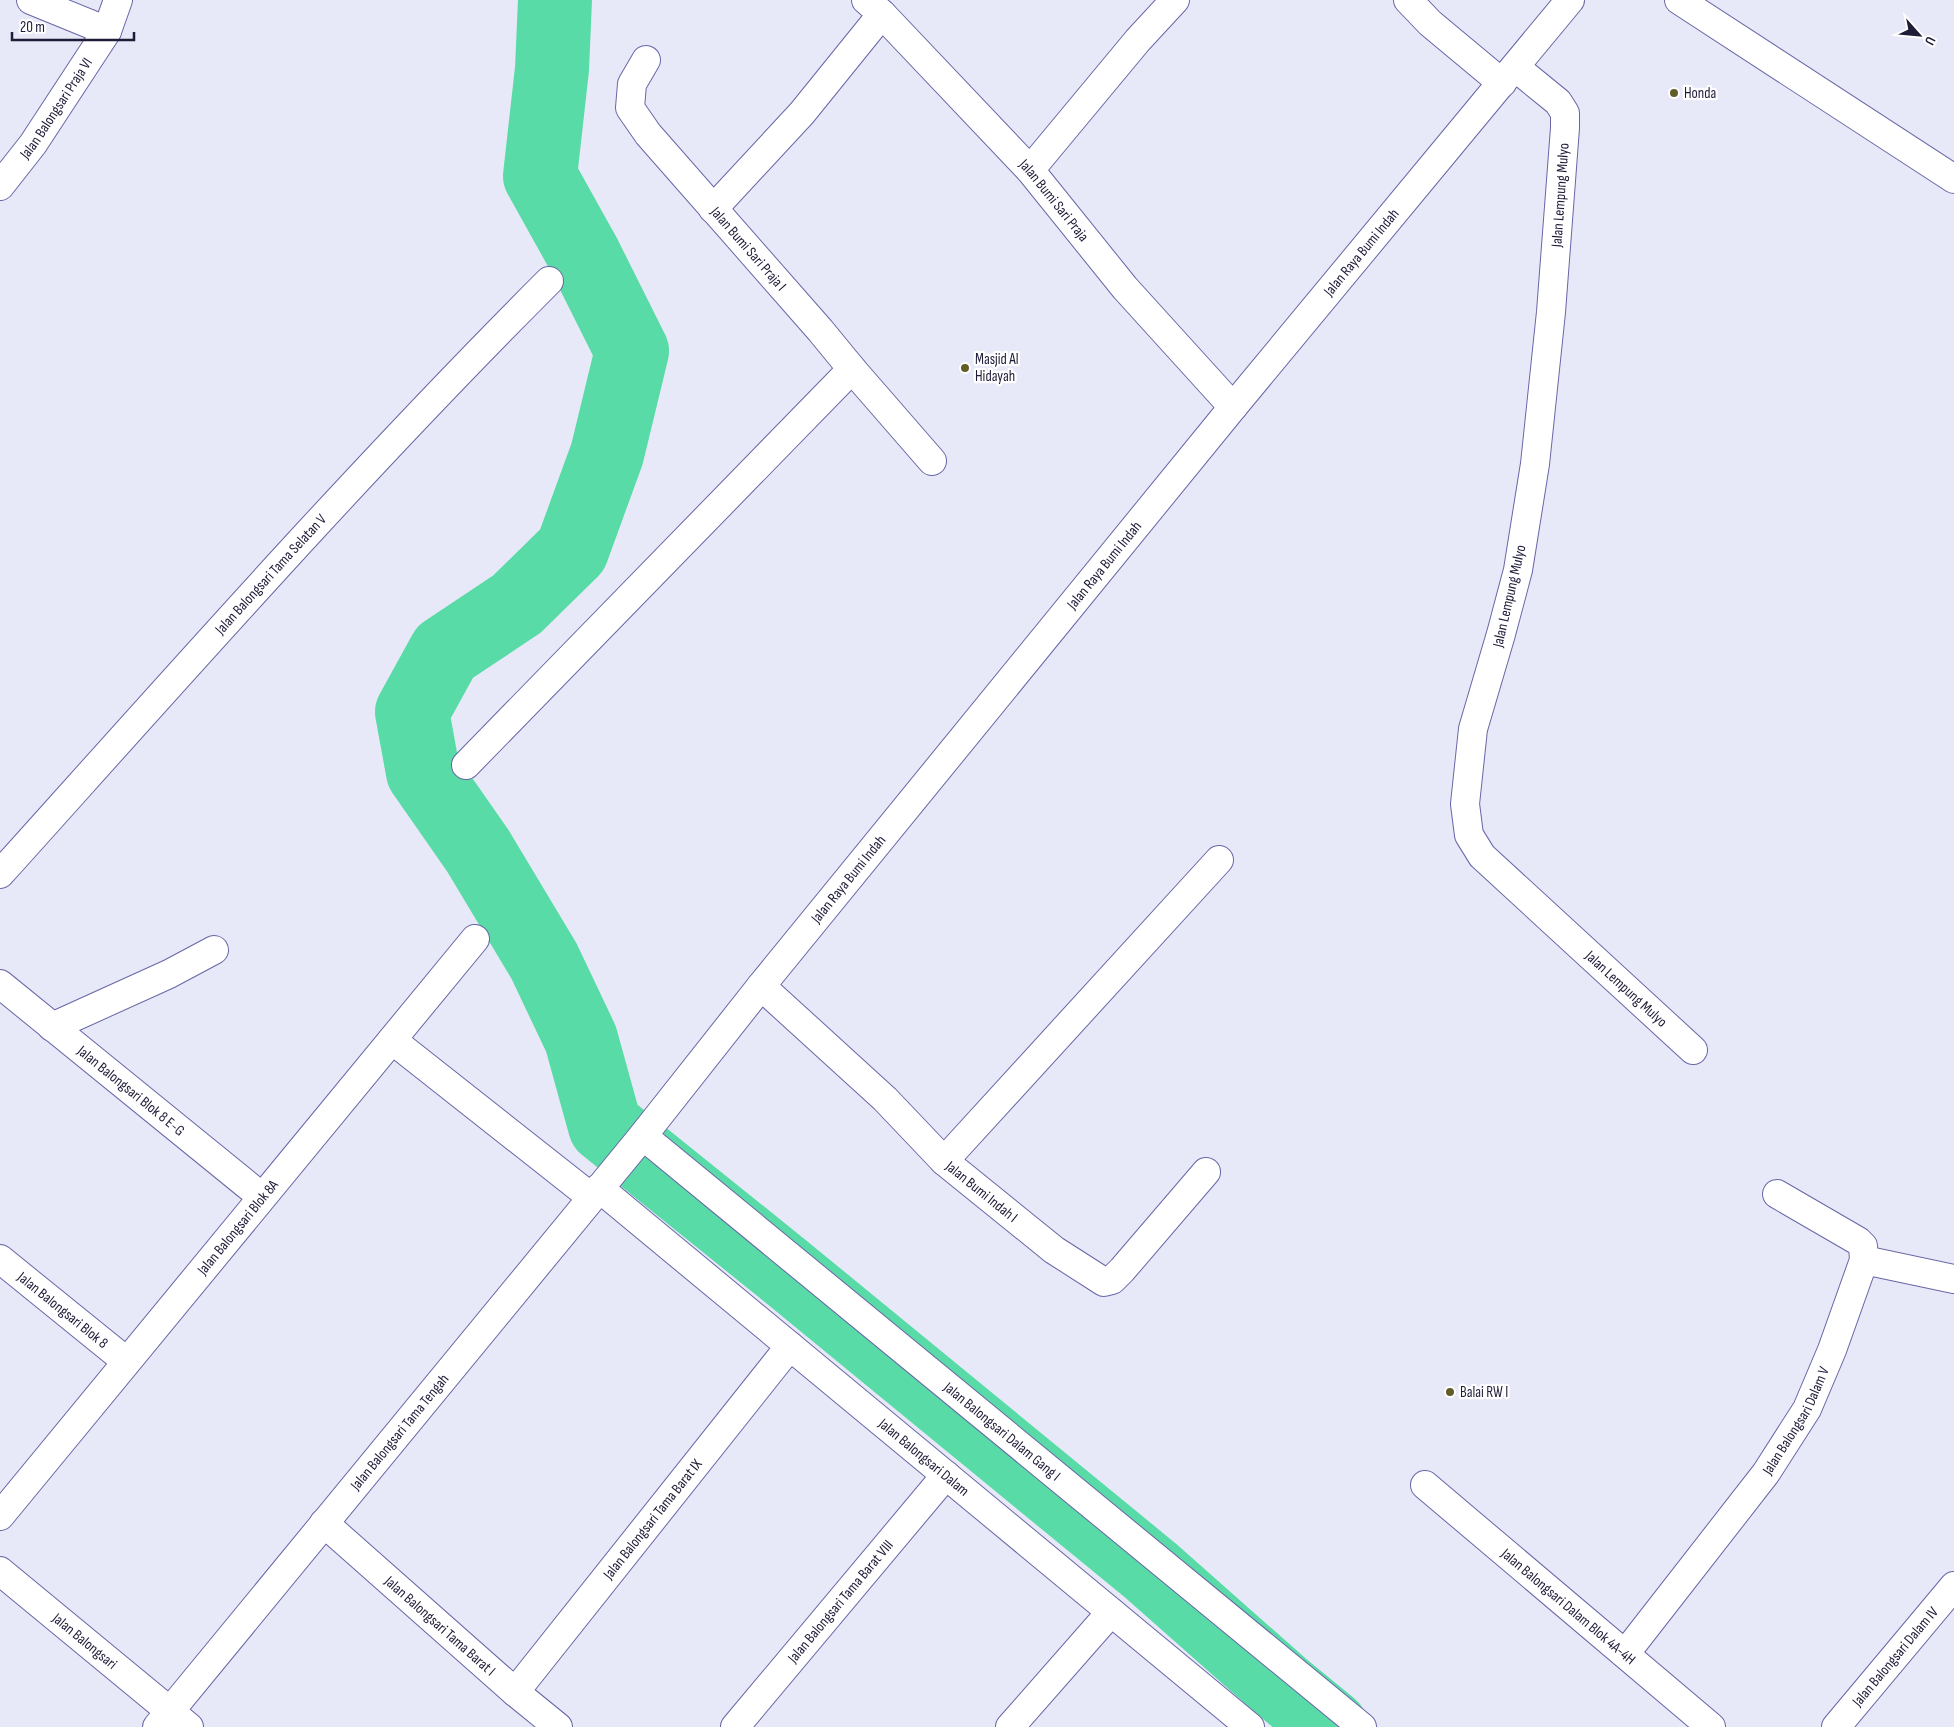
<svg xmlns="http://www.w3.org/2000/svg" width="1954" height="1727" font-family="'Sofia Sans Condensed',sans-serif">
	<rect width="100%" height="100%" fill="#e8e9f8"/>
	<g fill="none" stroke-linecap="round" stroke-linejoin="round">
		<!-- river -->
		<path stroke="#59dba7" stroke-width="74" d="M 555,0 L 552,69 L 540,176 L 584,255 L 632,351 L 607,454 L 572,550 L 517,604 L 445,652 L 412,712 L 423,772 L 478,851 L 544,961 L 581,1039 L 605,1126 L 784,1270 L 1151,1571 L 1281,1686 L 1331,1727"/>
		<!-- street casing -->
		<g stroke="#6866a6" stroke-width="30">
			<g id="street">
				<path d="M 31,0 L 107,31"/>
				<path id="s1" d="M 866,0 L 882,14 L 1030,170 L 1125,288 L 1233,407"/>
				<path d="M 1408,0 L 1430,23 L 1502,83"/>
				<path d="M 1679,0 L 1954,179"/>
				<path id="s2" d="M 646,60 L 632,84 L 630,108 L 648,134 L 820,330 L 852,369 L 932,461"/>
				<path id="s3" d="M 1515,67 L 1558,102 L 1565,113 L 1565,128 L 1551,312 L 1535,464 L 1518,570 L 1501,634 L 1473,729 L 1465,804 L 1469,835 L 1482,856 L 1693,1050"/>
				<path d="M 1030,170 L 1138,40 L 1175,0"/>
				<path id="s4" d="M 0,186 L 33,144 L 107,31 L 118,0"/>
				<path d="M 713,209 L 802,113 L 882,14"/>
				<path d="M 466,765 L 852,369"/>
				<path id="s5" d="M 0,874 C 180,674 358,472 549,281"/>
				<path id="s6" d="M 0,984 L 262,1197"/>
				<path id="s7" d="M 761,986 L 885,1099 L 944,1161 L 1054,1250 L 1104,1282 L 1112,1280 L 1122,1270 L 1206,1172"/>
				<path d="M 52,1027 L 169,974 L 214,950"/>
				<path d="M 392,1040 L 591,1197"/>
				<path id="s8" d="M 643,1136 L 1362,1727"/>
				<path d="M 944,1161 L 1219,860"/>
				<path id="s9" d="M 599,1188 L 1250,1727"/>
				<path id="s10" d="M 0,1259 L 126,1361"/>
				<path d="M 1864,1260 L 1954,1279"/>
				<path id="s11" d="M 1425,1485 L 1711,1727"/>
				<path id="s12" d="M 0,1516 L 475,939"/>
				<path id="s13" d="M 324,1523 L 515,1692 L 558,1727"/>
				<path id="s14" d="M 1625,1654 L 1766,1473 L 1807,1409 L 1832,1350 L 1864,1260 L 1863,1246 L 1858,1241 L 1777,1194"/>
				<path id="s15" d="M 515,1692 L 790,1346"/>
				<path id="s16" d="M 735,1727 L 946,1475"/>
				<path d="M 1010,1727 L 1111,1612"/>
				<path id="s17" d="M 1836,1727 L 1954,1586"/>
			</g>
		</g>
		<!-- secondary casing -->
		<g stroke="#6866a6" stroke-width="30">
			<g id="secondary">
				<path id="s18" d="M 0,1571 L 189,1727"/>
				<path id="s19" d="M 157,1727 L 641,1138 L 761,986 L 1233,407 L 1570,0"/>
			</g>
		</g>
		<!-- street -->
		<use href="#street" stroke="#fff" stroke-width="28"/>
		<!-- secondary -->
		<use href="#secondary" stroke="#fff" stroke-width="28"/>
	</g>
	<!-- markers -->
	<g fill="#615d29" stroke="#fff" stroke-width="2">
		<circle cx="1674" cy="93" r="5"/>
		<circle cx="965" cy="368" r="5"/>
		<circle cx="1450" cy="1392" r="5"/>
	</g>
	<g text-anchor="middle" stroke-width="4.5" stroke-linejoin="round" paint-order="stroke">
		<!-- poi labels -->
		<g font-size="15" fill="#1e1c37" stroke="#fff" text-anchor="start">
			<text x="1684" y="98">Honda</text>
			<text x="975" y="364">Masjid Al<tspan x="975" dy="17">Hidayah</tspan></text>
			<text x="1460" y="1397">Balai RW I</text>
		</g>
		<!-- street labels -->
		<g font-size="15" fill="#1e1c37" stroke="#fff">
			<text dy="5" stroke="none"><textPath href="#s4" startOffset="96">Jalan Balongsari Praja VI</textPath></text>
			<text transform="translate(1560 195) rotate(-86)" y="5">Jalan Lempung Mulyo</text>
			<text dy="5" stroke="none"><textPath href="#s1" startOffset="275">Jalan Bumi Sari Praja</textPath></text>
			<text dy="5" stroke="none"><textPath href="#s2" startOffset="236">Jalan Bumi Sari Praja I</textPath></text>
			<text dy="5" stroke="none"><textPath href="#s19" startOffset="1904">Jalan Raya Bumi Indah</textPath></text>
			<text dy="5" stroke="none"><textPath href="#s19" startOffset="1499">Jalan Raya Bumi Indah</textPath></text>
			<text dy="5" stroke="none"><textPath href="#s5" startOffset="404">Jalan Balongsari Tama Selatan V</textPath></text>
			<text transform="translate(1509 596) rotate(-77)" y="5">Jalan Lempung Mulyo</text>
			<text dy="5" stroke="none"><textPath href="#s19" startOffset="1094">Jalan Raya Bumi Indah</textPath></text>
			<text dy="5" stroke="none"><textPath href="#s3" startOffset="1021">Jalan Lempung Mulyo</textPath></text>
			<text dy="5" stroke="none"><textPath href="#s6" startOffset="169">Jalan Balongsari Blok 8 E-G</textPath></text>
			<text dy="5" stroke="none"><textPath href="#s7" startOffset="302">Jalan Bumi Indah I</textPath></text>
			<text dy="5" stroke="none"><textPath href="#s12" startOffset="374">Jalan Balongsari Blok 8A</textPath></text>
			<text dy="5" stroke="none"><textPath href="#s10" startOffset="81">Jalan Balongsari Blok 8</textPath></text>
			<text dy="5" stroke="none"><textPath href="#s14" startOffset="290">Jalan Balongsari Dalam V</textPath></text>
			<text dy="5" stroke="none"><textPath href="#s19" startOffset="382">Jalan Balongsari Tama Tengah</textPath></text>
			<text dy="5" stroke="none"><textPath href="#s8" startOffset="465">Jalan Balongsari Dalam Gang I</textPath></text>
			<text dy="5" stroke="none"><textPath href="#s9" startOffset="422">Jalan Balongsari Dalam</textPath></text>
			<text dy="5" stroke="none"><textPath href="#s15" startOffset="221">Jalan Balongsari Tama Barat IX</textPath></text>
			<text dy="5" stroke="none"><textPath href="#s16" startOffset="164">Jalan Balongsari Tama Barat VIII</textPath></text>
			<text dy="5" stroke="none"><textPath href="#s11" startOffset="188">Jalan Balongsari Dalam Blok 4A-4H</textPath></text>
			<text dy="5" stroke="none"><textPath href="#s13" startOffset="155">Jalan Balongsari Tama Barat I</textPath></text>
			<text dy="5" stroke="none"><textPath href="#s18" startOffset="110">Jalan Balongsari</textPath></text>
			<text dy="5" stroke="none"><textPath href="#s17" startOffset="92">Jalan Balongsari Dalam IV</textPath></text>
		</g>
	</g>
	<!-- north arrow -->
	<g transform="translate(1919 35) rotate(117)" stroke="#ffffff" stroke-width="4" paint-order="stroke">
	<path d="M0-4L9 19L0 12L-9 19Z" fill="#1e1c37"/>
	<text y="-8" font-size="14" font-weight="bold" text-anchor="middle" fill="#1e1c37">U</text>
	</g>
	<!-- scale -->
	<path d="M12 32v8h122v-8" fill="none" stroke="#1e1c37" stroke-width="2.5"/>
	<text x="20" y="32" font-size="15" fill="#1e1c37" stroke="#ffffff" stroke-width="4" paint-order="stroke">20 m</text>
</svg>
